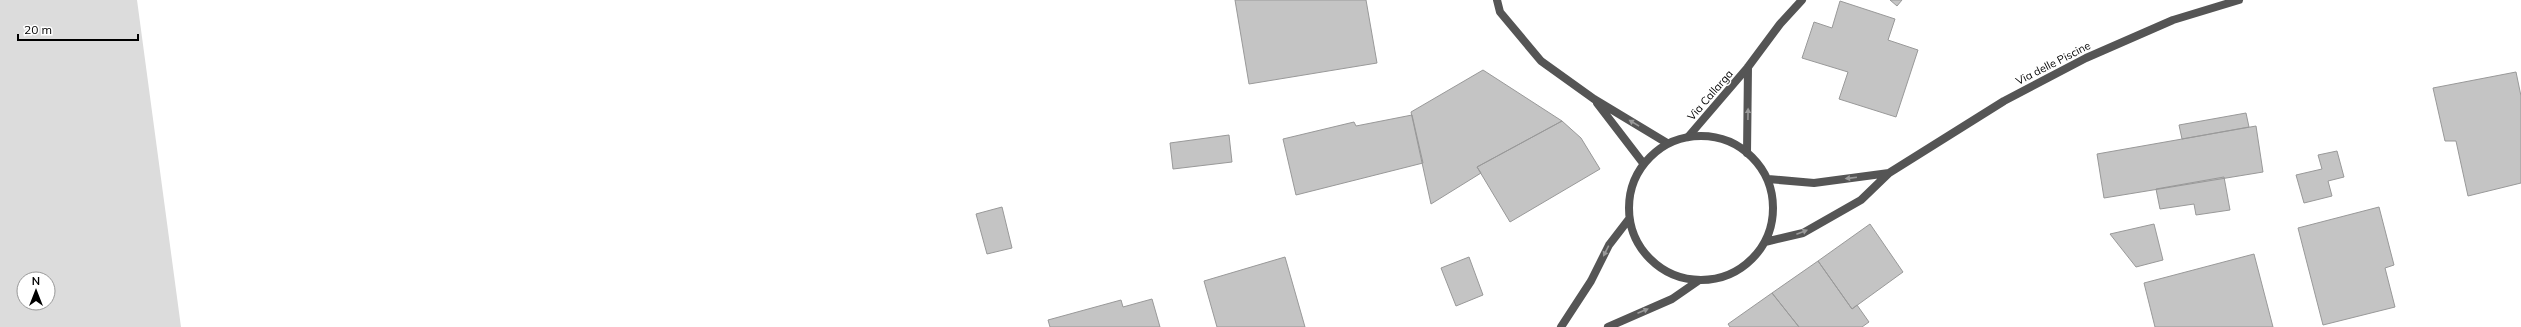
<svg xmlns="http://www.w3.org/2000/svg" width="2521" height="327" font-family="Mulish,sans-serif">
	<rect width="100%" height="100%" fill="#fff"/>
	<!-- green -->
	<path fill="#dcdcdc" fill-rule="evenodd" d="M 0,0 L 137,0 L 181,327 L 0,327 ZM 24,279 L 48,279 L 48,303 L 24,303 Z"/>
	<!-- building -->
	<path fill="#c4c4c4" stroke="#999" d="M 1235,0 L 1366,0 L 1377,63 L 1249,84 Z
		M 1890,0 L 1902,0 L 1897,6 Z
		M 1840,1 L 1895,19 L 1888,40 L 1918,50 L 1896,117 L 1839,99 L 1848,72 L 1802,58 L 1814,22 L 1832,28 Z
		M 1483,70 L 1562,121 L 1477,167 L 1481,173 L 1431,204 L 1411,112 Z
		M 2516,72 L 2521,96 L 2521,183 L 2468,196 L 2456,141 L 2445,141 L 2433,88 Z
		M 2246,113 L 2249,127 L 2182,139 L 2179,125 Z
		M 1412,115 L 1423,163 L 1296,195 L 1283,139 L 1354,122 L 1356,126 Z
		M 1562,121 L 1581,138 L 1600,169 L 1510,222 L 1477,167 Z
		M 2256,126 L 2263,172 L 2104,198 L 2097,154 Z
		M 1229,135 L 1232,162 L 1173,169 L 1170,143 Z
		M 2337,151 L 2344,177 L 2328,181 L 2332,196 L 2304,203 L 2296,175 L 2322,169 L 2318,155 Z
		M 2224,177 L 2230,210 L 2196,215 L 2194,204 L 2160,209 L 2156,189 Z
		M 1002,207 L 1012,248 L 987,254 L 976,214 Z
		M 2379,207 L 2394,265 L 2385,268 L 2395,307 L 2323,325 L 2298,228 Z
		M 1870,224 L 1903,272 L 1852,309 L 1818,261 Z
		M 2154,224 L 2163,260 L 2136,267 L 2110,234 Z
		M 2254,254 L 2273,327 L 2155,327 L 2144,283 Z
		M 1285,257 L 1305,327 L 1217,327 L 1204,281 Z
		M 1469,257 L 1483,295 L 1456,306 L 1441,268 Z
		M 1818,261 L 1852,309 L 1857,305 L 1869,322 L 1862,327 L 1799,327 L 1772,293 Z
		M 1772,293 L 1799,327 L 1730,327 L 1728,324 Z
		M 1152,299 L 1160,327 L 1050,327 L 1048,320 L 1121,300 L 1123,307 Z"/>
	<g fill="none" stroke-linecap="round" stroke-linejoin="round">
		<!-- minor -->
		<path stroke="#555" stroke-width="8" d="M 1497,0 L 1500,12 L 1541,61 L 1594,99 L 1667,143
			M 1597,103 L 1643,163
			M 1688,137 L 1748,67 L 1780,24 L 1802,0
			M 1747,153 L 1748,67"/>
		<!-- tertiary -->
		<path stroke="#555" stroke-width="8" d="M1629 208a72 72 0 1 1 144 0a72 72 0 1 1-144 0Z
			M 1768,179 L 1814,183 L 1889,173
			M 1765,242 L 1803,233 L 1861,200 L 1889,173 L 2004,101 L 2086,58 L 2173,20 L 2239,0
			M 1561,327 L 1591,281 L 1609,245 L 1629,219
			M 1608,327 L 1672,299 L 1698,281"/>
	</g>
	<!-- one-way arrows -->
	<defs><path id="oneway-solid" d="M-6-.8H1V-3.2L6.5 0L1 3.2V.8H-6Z"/></defs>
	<g fill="#999">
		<use href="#oneway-solid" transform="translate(1748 114) rotate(-89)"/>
		<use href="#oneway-solid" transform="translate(1634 123) rotate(-149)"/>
		<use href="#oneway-solid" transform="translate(1851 178) rotate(173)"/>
		<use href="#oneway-solid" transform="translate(1802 232) rotate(-21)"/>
		<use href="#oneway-solid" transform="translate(1606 251) rotate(117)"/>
		<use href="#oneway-solid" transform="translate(1643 311) rotate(-23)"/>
	</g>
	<g text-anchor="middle" stroke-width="3" stroke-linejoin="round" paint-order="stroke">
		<!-- street labels -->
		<g font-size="11" fill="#000" stroke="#fff">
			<text transform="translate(2053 63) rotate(-27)" y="4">Via delle Piscine</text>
			<text transform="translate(1710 95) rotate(-49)" y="4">Via Callarga</text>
		</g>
	</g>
	<!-- north arrow -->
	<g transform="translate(36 291)"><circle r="19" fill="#ffffff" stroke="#999999"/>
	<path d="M0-3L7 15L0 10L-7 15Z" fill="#000000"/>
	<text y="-6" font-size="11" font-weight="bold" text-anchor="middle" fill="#000000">N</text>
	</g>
	<!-- scale -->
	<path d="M18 34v6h120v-6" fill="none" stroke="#000000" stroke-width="2"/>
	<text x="24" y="34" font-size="12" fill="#000000" stroke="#ffffff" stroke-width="3" paint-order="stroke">20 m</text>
</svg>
